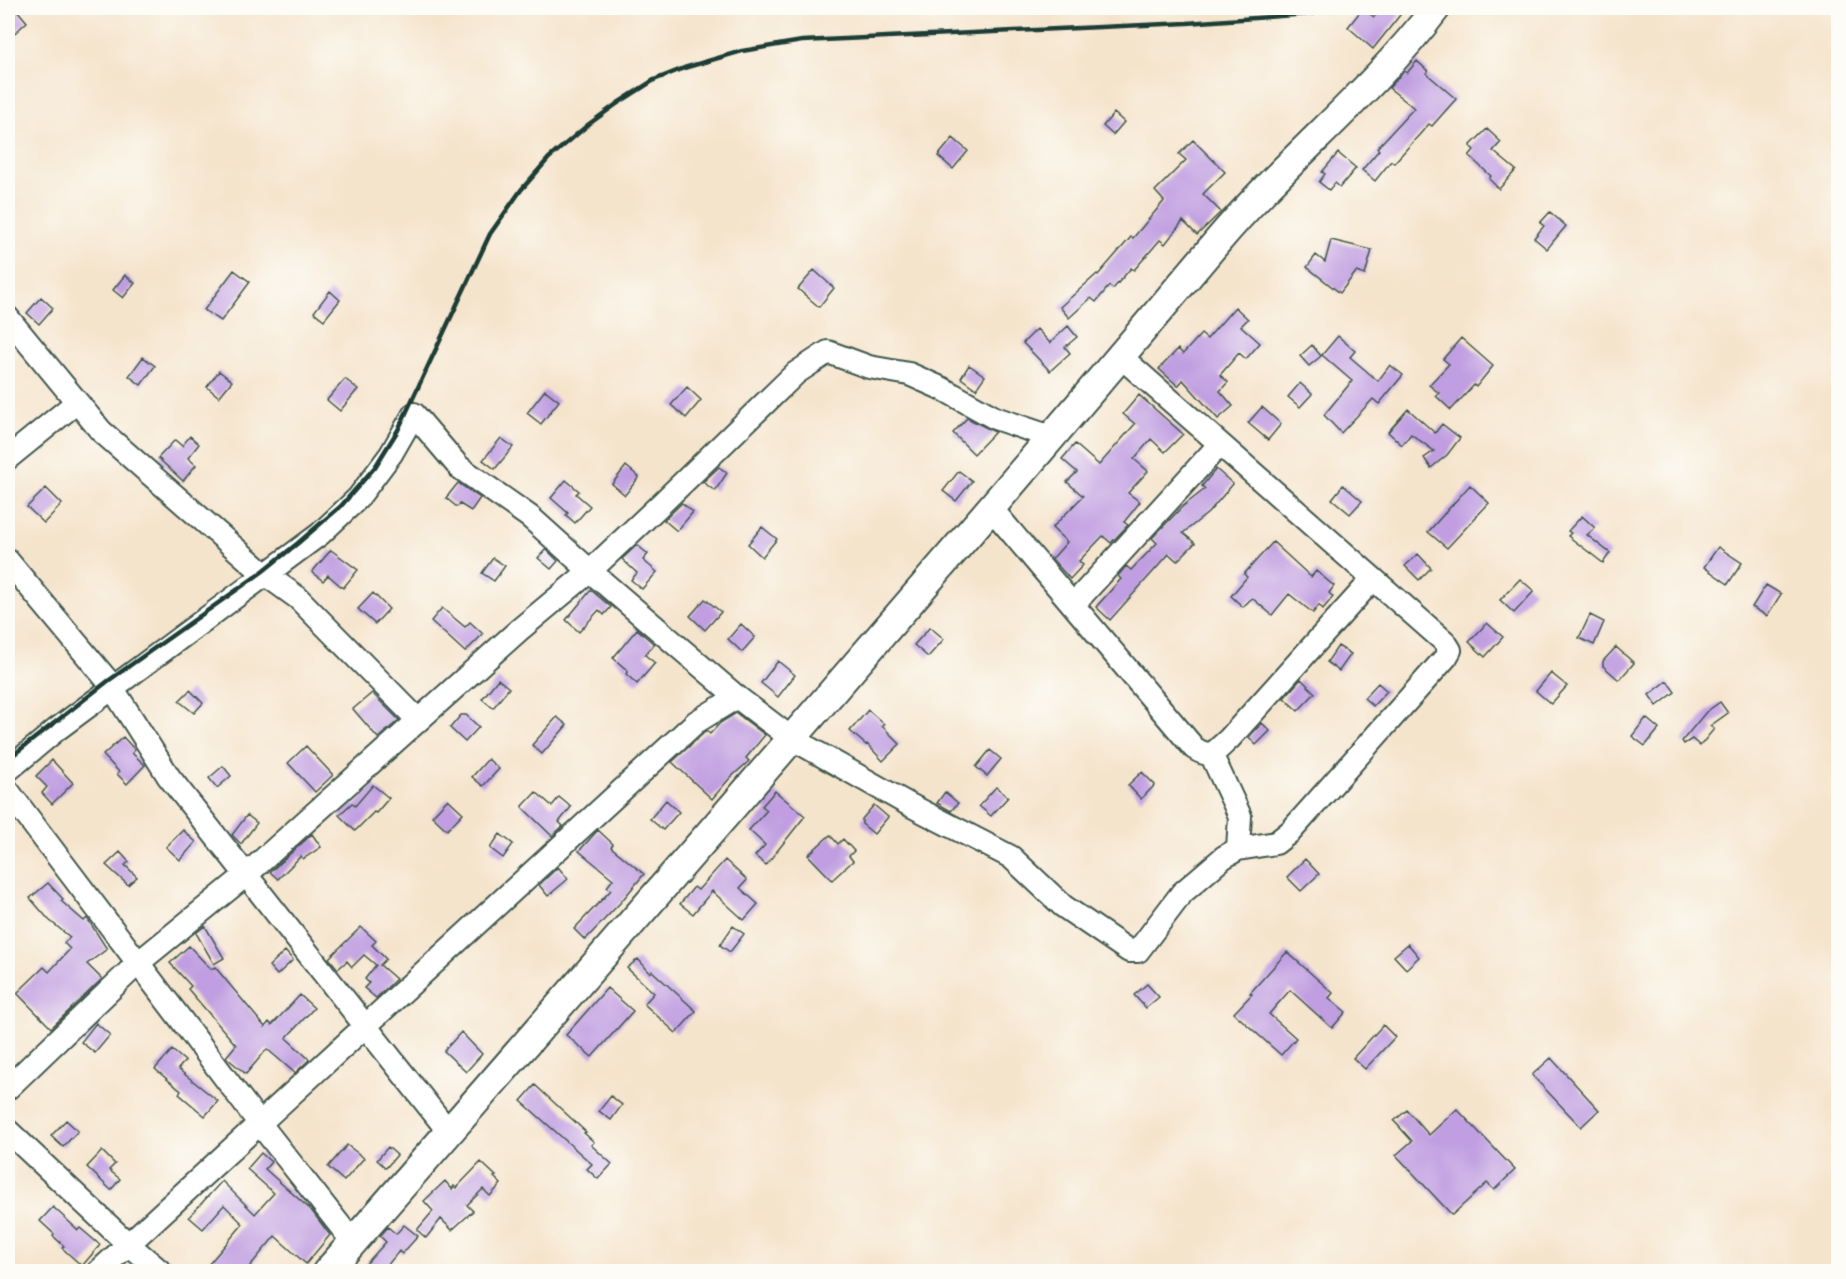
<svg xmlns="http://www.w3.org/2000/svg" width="1846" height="1279" font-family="'Playpen Sans',sans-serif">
	<rect width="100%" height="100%" fill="#fdfcf7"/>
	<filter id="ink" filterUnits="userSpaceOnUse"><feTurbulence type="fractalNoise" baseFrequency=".0167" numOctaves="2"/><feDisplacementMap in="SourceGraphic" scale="12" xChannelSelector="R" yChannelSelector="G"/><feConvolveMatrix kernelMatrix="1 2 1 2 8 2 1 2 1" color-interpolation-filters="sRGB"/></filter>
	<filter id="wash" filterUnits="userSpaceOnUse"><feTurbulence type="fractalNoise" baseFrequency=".008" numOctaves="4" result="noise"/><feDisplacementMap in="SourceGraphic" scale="24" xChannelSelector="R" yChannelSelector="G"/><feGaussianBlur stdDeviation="1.35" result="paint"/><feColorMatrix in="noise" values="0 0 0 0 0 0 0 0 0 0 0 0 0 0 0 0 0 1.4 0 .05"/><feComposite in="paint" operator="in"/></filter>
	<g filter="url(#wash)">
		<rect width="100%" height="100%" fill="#f5e4cc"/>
		<g id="blocks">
			<!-- building -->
			<path fill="#c09ee1" d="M 1363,8 L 1374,17 L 1382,8 L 1392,8 L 1400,15 L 1373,49 L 1348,27 Z
				M 17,10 L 27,22 L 8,39 L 8,18 Z
				M 1417,61 L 1428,71 L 1426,73 L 1456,99 L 1432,126 L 1429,124 L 1394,163 L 1391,161 L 1375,181 L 1362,170 L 1379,150 L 1377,148 L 1414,108 L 1389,88 L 1404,71 L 1407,73 Z
				M 1114,113 L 1124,122 L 1113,135 L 1103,126 Z
				M 1487,129 L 1501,142 L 1493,151 L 1516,170 L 1499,189 L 1489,179 L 1491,176 L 1469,156 L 1474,150 L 1470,146 Z
				M 953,138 L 968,151 L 953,169 L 938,156 Z
				M 1193,140 L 1225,172 L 1203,194 L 1221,212 L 1197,235 L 1183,221 L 1165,244 L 1160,240 L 1134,270 L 1131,268 L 1113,289 L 1109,286 L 1096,302 L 1091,298 L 1069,318 L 1060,307 L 1097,274 L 1098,275 L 1131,237 L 1133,238 L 1164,201 L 1155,191 L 1186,160 L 1179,154 Z
				M 1338,153 L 1356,168 L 1340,187 L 1335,183 L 1329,190 L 1319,182 L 1325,174 L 1322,172 Z
				M 1550,212 L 1566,226 L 1547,249 L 1534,238 L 1544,226 L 1540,223 Z
				M 1331,240 L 1372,250 L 1365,275 L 1356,272 L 1340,293 L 1307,267 L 1316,255 L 1325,262 Z
				M 234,270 L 250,282 L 221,321 L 204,310 Z
				M 814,270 L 834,288 L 819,307 L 798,289 Z
				M 125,275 L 135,283 L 123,298 L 113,290 Z
				M 330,291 L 340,300 L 324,320 L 314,312 Z
				M 41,297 L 53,308 L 39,324 L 27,313 Z
				M 1235,307 L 1248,319 L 1241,326 L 1260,343 L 1246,359 L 1239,353 L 1220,375 L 1228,382 L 1220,391 L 1233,406 L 1218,419 L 1183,380 L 1178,386 L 1159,369 L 1178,349 L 1183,354 L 1201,334 L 1207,339 Z
				M 1068,326 L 1077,337 L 1065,347 L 1070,353 L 1050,371 L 1023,343 L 1037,329 L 1050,343 Z
				M 1338,336 L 1355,351 L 1350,357 L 1378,381 L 1390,365 L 1403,375 L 1379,404 L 1373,399 L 1341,433 L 1324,415 L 1352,381 L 1322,355 Z
				M 1461,338 L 1493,366 L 1476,387 L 1474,385 L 1451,410 L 1436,396 L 1439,393 L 1429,385 L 1449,364 L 1443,359 Z
				M 1312,345 L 1321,356 L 1309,366 L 1300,356 Z
				M 143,357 L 155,366 L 141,385 L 129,376 Z
				M 969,365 L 985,376 L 976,389 L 961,378 Z
				M 219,371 L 232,381 L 219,397 L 207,387 Z
				M 345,379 L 358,389 L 340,411 L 327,400 Z
				M 1300,383 L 1312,394 L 1300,407 L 1288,397 Z
				M 687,387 L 701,400 L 686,418 L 671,405 Z
				M 545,390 L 559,401 L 541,424 L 527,413 Z
				M 1139,395 L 1183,434 L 1165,452 L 1151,439 L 1134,459 L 1148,471 L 1128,493 L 1140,502 L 1124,522 L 1128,525 L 1111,543 L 1103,536 L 1079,561 L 1083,565 L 1070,579 L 1052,559 L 1067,542 L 1052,528 L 1083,496 L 1067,482 L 1077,472 L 1062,459 L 1075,444 L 1099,465 L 1135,424 L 1123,414 Z
				M 1262,407 L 1281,424 L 1268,440 L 1248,423 Z
				M 1408,409 L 1435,433 L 1442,424 L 1460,438 L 1447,455 L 1431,468 L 1424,458 L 1434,451 L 1411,434 L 1402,445 L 1388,432 Z
				M 967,418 L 995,432 L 974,454 L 953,433 Z
				M 190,436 L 199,444 L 188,458 L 196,465 L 183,481 L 158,458 L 175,440 L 182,446 Z
				M 501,438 L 513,447 L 495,469 L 483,460 Z
				M 626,466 L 639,477 L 625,495 L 612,484 Z
				M 719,467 L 727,473 L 715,491 L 703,482 Z
				M 1216,469 L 1233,484 L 1208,513 L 1183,533 L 1195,543 L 1177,561 L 1169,554 L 1110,620 L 1096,607 L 1121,579 L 1118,576 L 1126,566 L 1131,570 L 1157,543 L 1152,538 L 1182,507 L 1205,489 L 1202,486 Z
				M 959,471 L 972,481 L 956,501 L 943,491 Z
				M 566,480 L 579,491 L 576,494 L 590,506 L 575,523 L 566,515 L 568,513 L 551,498 Z
				M 458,483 L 480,498 L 471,511 L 460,504 L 457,507 L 446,498 Z
				M 1343,485 L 1362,501 L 1350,514 L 1332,499 Z
				M 1470,485 L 1489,503 L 1447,548 L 1428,532 Z
				M 46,488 L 62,504 L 44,523 L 27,507 Z
				M 682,503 L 693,512 L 677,531 L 664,520 Z
				M 1582,516 L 1595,528 L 1587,535 L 1610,553 L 1603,563 L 1568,536 L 1571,533 L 1568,531 Z
				M 762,527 L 777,539 L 762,557 L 748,544 Z
				M 1273,542 L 1311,577 L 1316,571 L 1334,586 L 1329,593 L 1333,597 L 1323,609 L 1319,605 L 1313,613 L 1289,594 L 1272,615 L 1252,598 L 1243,607 L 1231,596 L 1247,577 L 1244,574 Z
				M 637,545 L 648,554 L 643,560 L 657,572 L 642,589 L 631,580 L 637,573 L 622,559 Z
				M 1718,547 L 1742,563 L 1728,584 L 1704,567 Z
				M 546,549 L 558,561 L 551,569 L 538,558 Z
				M 331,550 L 358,570 L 343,588 L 328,575 L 323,581 L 312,572 Z
				M 1418,554 L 1431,568 L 1419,580 L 1405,566 Z
				M 493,558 L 505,566 L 494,581 L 482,573 Z
				M 1520,579 L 1534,591 L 1514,613 L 1500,600 Z
				M 1766,585 L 1781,594 L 1767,616 L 1752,607 Z
				M 591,590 L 611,607 L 604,615 L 599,610 L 579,632 L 566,620 Z
				M 373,593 L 389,609 L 375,624 L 358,609 Z
				M 705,599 L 721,612 L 705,630 L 690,616 Z
				M 442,608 L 465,627 L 470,622 L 483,634 L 465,652 L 431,621 Z
				M 1590,615 L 1604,622 L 1594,645 L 1579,638 Z
				M 1487,623 L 1503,637 L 1485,657 L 1469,642 Z
				M 741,624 L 755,637 L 742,652 L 728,639 Z
				M 930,627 L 944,639 L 928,657 L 914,645 Z
				M 637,629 L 654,644 L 645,655 L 655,663 L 637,684 L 626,674 L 628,671 L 613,658 Z
				M 1338,646 L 1351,654 L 1339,671 L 1327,662 Z
				M 1616,647 L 1634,663 L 1619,680 L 1603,666 L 1603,661 Z
				M 778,661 L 795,675 L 778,697 L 761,683 Z
				M 1551,673 L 1567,686 L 1551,704 L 1536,691 Z
				M 498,679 L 509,688 L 493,708 L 482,699 Z
				M 1301,679 L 1315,693 L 1298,711 L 1284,698 Z
				M 1667,681 L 1675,692 L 1657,706 L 1649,695 Z
				M 1378,683 L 1387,691 L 1373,706 L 1364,698 Z
				M 190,690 L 203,703 L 194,713 L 179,701 Z
				M 372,693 L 399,720 L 378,738 L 353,709 Z
				M 1720,702 L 1728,713 L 1710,726 L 1714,729 L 1700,746 L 1692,739 L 1684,744 L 1682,741 L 1706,712 Z
				M 868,710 L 884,724 L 882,726 L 900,744 L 883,761 L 867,744 L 866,745 L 850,731 Z
				M 736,713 L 765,735 L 746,758 L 749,761 L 730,778 L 712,799 L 672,762 L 704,733 L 707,731 L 710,734 L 720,723 Z
				M 461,715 L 466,715 L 479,727 L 465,742 L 450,728 Z
				M 557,717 L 567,725 L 542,754 L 532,745 Z
				M 1646,718 L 1659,729 L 1645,746 L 1632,736 Z
				M 1262,723 L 1270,731 L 1256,745 L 1249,737 Z
				M 123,737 L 135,750 L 132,753 L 145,765 L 127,784 L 117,774 L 119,772 L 103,755 Z
				M 306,746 L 333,775 L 315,792 L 288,763 Z
				M 990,750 L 1001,759 L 987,776 L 976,767 Z
				M 488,759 L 499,769 L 483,786 L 472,777 Z
				M 52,760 L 73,783 L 52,804 L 42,793 L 47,787 L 36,776 Z
				M 223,766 L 231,776 L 217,788 L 209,778 Z
				M 1142,772 L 1155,785 L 1141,799 L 1128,785 Z
				M 373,785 L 389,798 L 376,813 L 374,812 L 355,831 L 339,815 L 352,803 L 355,806 Z
				M 996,787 L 1008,797 L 991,816 L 979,806 Z
				M 775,791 L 805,816 L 766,865 L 755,856 L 765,845 L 749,830 L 767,810 L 762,806 Z
				M 536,792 L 552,806 L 559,797 L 571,807 L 559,822 L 563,826 L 552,836 L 522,807 Z
				M 945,792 L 958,803 L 951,811 L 937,803 Z
				M 448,799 L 463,813 L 447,830 L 432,816 Z
				M 666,800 L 679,812 L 663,830 L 650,819 Z
				M 874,805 L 888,817 L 874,834 L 862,824 L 862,819 Z
				M 247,815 L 257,823 L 241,844 L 232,835 Z
				M 183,830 L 196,842 L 180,860 L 166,847 Z
				M 598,830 L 613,844 L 611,847 L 644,874 L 620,903 L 585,940 L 574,929 L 611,890 L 607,887 L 613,879 L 579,851 Z
				M 312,834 L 321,847 L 303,859 L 301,856 L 278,879 L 270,872 Z
				M 500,834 L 513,844 L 503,858 L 490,848 Z
				M 830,835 L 838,844 L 843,839 L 854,851 L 849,856 L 853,861 L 832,880 L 808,855 Z
				M 120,852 L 129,862 L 125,865 L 137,877 L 128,885 L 106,865 Z
				M 1305,859 L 1319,874 L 1301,891 L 1287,877 Z
				M 725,860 L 747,880 L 740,888 L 758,904 L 744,920 L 712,891 L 693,914 L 680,904 L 694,887 L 698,890 Z
				M 558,867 L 568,879 L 548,896 L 539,885 Z
				M 48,883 L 63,899 L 61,901 L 84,921 L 87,918 L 107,949 L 87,964 L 102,979 L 51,1028 L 17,993 L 44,967 L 49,972 L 70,949 L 64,943 L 70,937 L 49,920 L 30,898 Z
				M 205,926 L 224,958 L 214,964 L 196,933 Z
				M 733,926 L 744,934 L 730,952 L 720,945 Z
				M 361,927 L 376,941 L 372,945 L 386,959 L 380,965 L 396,979 L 376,998 L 364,988 L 369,983 L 365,979 L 376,965 L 364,955 L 352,967 L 347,961 L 338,969 L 329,958 Z
				M 1408,944 L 1419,957 L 1406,969 L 1394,956 Z
				M 189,946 L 211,969 L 215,967 L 265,1027 L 269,1022 L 272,1025 L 300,995 L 314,1008 L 286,1038 L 309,1059 L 308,1061 L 295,1073 L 267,1049 L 246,1074 L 227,1058 L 226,1057 L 236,1045 L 188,989 L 191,986 L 170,963 Z
				M 285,951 L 293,960 L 277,975 L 269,966 Z
				M 1287,952 L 1333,993 L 1329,998 L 1346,1012 L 1332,1028 L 1290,990 L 1269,1014 L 1296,1038 L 1281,1055 L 1234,1013 L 1252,994 L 1250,993 Z
				M 638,959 L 650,973 L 652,971 L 696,1011 L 676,1033 L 644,1004 L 654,993 L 627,968 Z
				M 1147,984 L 1159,997 L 1146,1008 L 1134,995 Z
				M 607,988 L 633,1011 L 592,1057 L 566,1035 Z
				M 96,1023 L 110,1035 L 95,1053 L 81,1042 Z
				M 1383,1025 L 1395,1037 L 1365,1069 L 1353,1058 Z
				M 461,1032 L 482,1054 L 466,1072 L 444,1051 Z
				M 172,1050 L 185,1061 L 178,1069 L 218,1101 L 205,1116 L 179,1094 L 181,1091 L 155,1069 Z
				M 1551,1058 L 1599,1110 L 1581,1127 L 1532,1075 Z
				M 535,1085 L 586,1132 L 584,1133 L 594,1142 L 591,1145 L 612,1164 L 598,1179 L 587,1169 L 592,1164 L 521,1101 Z
				M 611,1096 L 622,1105 L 611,1120 L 599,1111 Z
				M 1457,1109 L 1515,1170 L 1494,1190 L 1487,1183 L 1452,1215 L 1396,1155 L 1412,1141 L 1394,1121 L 1407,1110 L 1429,1135 Z
				M 66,1120 L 78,1131 L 63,1147 L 51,1136 Z
				M 347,1145 L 364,1158 L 344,1181 L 328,1167 Z
				M 388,1147 L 397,1155 L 386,1168 L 377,1160 Z
				M 102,1151 L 115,1164 L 109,1170 L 120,1179 L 111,1190 L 87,1167 Z
				M 261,1153 L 271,1162 L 265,1169 L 311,1210 L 330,1235 L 306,1264 L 275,1236 L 245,1272 L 202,1272 L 243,1224 L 224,1205 L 203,1229 L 189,1217 L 222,1181 L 255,1214 L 274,1193 L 247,1169 Z
				M 481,1162 L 496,1176 L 494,1177 L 501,1184 L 490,1196 L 483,1189 L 467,1205 L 473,1211 L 452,1230 L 441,1219 L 426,1238 L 417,1230 L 433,1211 L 424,1201 L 445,1181 L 452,1189 L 454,1186 L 456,1188 Z
				M 53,1207 L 78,1230 L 80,1228 L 100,1245 L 82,1266 L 62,1248 L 64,1246 L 53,1236 L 54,1234 L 40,1221 Z
				M 404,1225 L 418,1236 L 402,1254 L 399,1251 L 382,1272 L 373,1272 L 365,1265 L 386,1242 L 380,1236 L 388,1227 L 396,1234 Z"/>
		</g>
	</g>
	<g filter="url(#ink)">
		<use href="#blocks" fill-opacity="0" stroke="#3f564b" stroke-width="1.5"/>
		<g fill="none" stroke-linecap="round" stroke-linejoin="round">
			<!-- minor casing -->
			<g stroke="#3f564b" stroke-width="26">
				<path id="minor" d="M 8,318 L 101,431 L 262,572 L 298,598 L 418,720
					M 8,458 L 77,402
					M 991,508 L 1194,748 C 1212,760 1215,751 1229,739 L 1373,579
					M 8,561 L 108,681 L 169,777 L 449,1132
					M 1073,605 L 1220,444
					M 1211,754 L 1240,816 L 1238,849
					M 8,770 L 56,730 L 320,534 L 358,498 L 391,454 L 414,414 L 459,467 L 530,517 L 590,571 L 737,697 L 791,738 L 908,804 L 1011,857 L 1063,906 L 1129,951 L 1138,951 L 1182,893 L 1224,857 L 1238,849 L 1276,843 L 1291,831 L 1446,657 L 1450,650 L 1445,642 L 1120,356
					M 8,791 L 260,1124 L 353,1242
					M 8,1088 L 138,963 L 246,875 L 519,630 L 590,571 L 662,503 L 796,373 L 828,352 L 869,367 L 909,374 L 943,389 L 995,418 L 1051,437
					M 8,1131 L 129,1245 L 161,1272
					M 98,1272 L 696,722 L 737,697"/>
			</g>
			<!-- major casing -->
			<g stroke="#3f564b" stroke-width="32">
				<path id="major" d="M 327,1272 C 625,930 925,589 1217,242 C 1286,160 1372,93 1436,8"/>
			</g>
			<!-- minor -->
			<use href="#minor" stroke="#fff" stroke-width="22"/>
			<!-- major -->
			<use href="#major" stroke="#fff" stroke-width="28"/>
			<!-- rail -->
			<path stroke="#1f3d34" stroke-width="4.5" d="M 8,759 L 108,681 L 262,572 L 298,543 L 341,506 L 375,467 L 398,430 L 490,234 L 521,190 L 549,158 L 589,124 L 618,103 L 654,80 L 684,68 L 742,51 L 802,41 L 1187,23 L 1308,14 L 1340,8"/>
		</g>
	</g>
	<!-- margin -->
	<rect width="1846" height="1279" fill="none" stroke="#fdfcf7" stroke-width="30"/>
</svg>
